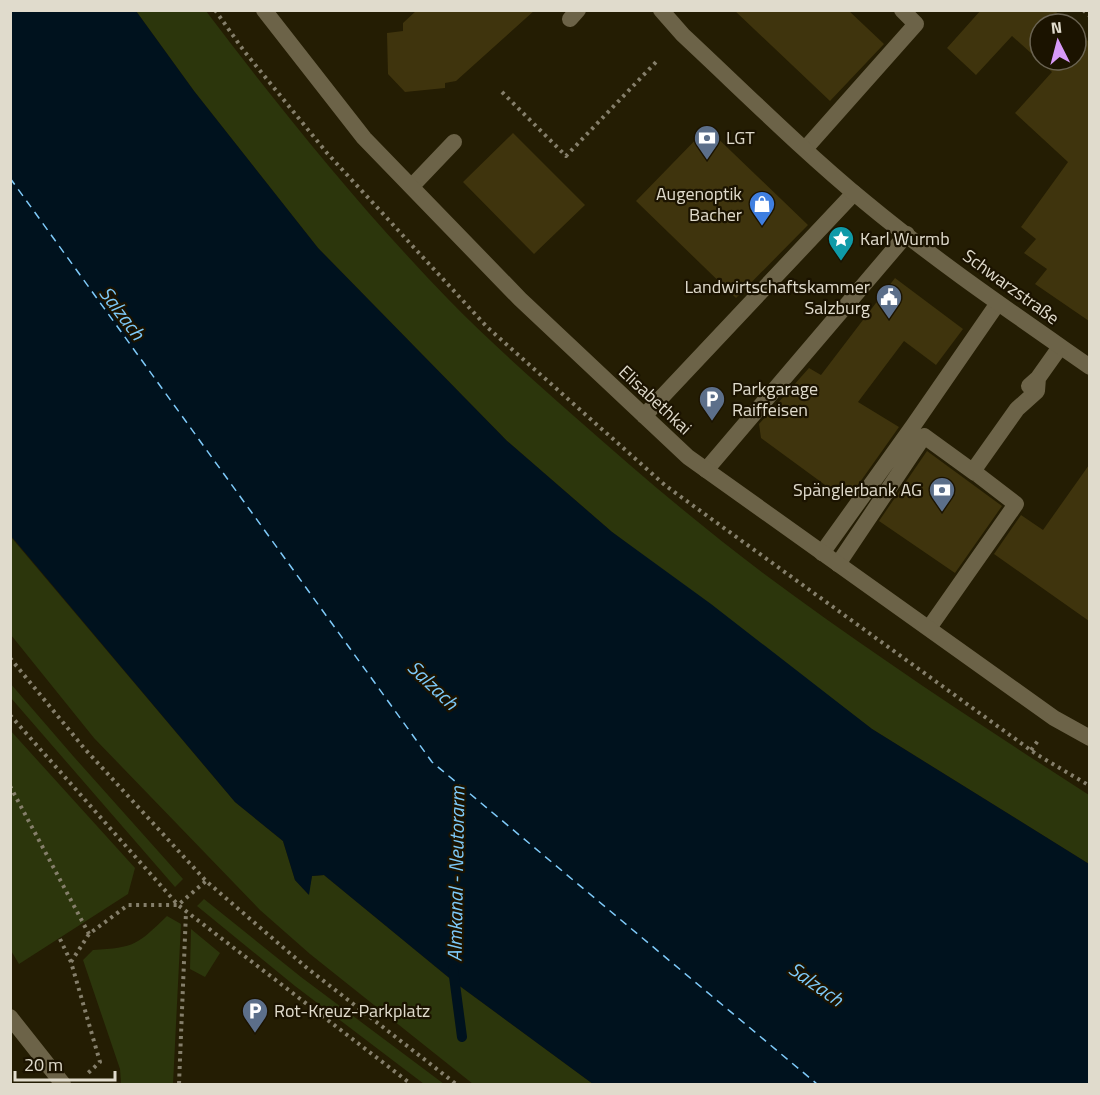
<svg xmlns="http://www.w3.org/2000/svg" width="1100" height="1095" font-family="'Titillium Web',sans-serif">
	<rect width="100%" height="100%" fill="#241d03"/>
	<!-- green -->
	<path fill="#2c360c" d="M 136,11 L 206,11 C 281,110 361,209 448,299 C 488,340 532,379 575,417 C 636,471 698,524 763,573 C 869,652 979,724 1089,795 L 1089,864 L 872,729 L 612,532 L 507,441 L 318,248 L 194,91 Z
		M 10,536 L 235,802 L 283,841 L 295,880 L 308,894 L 312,876 L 324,875 L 453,981 L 593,1084 L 473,1084 L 310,954 L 260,910 L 94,738 L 11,635 Z
		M 10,683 L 74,757 L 183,879 L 175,887 L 11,698 Z
		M 10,730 L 135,868 L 128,894 L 19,964 L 10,949 Z
		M 204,899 L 301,977 L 444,1084 L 424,1084 L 295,986 L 197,906 Z
		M 167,916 L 181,924 L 173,1084 L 121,1084 L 120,1069 L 83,960 L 93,950 C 135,948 138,944 167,916 Z
		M 191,929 L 220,953 L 205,977 L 190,969 Z"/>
	<!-- water -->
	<path fill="#00121e" d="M 10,11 L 136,11 L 194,91 L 318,248 L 507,441 L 612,532 L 711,604 L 872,729 L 1089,864 L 1089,1084 L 593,1084 L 453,981 L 324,875 L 312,876 L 309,895 L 295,880 L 283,841 L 235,802 L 11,536 Z"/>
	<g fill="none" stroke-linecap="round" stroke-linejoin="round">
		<!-- stream -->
		<path stroke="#00121e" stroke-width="10" d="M 453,969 L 462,1037"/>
		<!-- ferry -->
		<path stroke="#7ecaf9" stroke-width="1.5" stroke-dasharray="8 6" stroke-linecap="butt" d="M 10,178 L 432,762 L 817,1084"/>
	</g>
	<!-- building -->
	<path fill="#3f340d" d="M 417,10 L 535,10 L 456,81 L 445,83 L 445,88 L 405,92 L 388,74 L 387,33 L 403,31 L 403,23 Z
		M 734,10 L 848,10 L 884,44 L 830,101 Z
		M 981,10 L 1054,10 L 1069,24 L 1040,24 L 1040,60 L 1076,60 L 1076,30 L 1089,42 L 1089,321 L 1035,284 L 1047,269 L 1024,253 L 1036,239 L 1021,227 L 1068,162 L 1015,113 L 1052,72 L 1012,36 L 976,75 L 947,48 Z
		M 707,128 L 808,225 L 736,298 L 636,201 Z
		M 513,133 L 585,205 L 534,254 L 463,182 Z
		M 895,278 L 963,329 L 936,365 L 904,341 L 858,402 L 899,427 L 853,492 L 836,493 L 761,438 L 759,424 L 809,368 L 821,375 Z
		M 927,451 L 1002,506 L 955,573 L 879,521 Z
		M 1089,465 L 1089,621 L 994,554 L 1021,515 L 1043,530 Z"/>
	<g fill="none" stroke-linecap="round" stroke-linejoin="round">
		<!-- path -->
		<path stroke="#857f6b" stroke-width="4" stroke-dasharray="3 4.5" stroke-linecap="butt" d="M 215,10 L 244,51 L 327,153 L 488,328 L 666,486 L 1036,754 L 1090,786
			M 1083,10 L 1090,16
			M 502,92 L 566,156 L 656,62
			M 10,658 L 84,748 L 206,881 L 307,968 L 456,1084
			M 10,715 L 178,905 L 411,1084
			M 1031,750 L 1040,738
			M 10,786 L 89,934
			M 60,939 L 71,962 L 100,1062 L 88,1073 L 88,1076
			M 71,962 L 89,934 L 128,905 L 178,905 L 206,881
			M 179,1084 L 186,912"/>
		<!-- service -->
		<path stroke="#6c6348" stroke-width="16" d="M 570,19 L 578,10
			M 805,149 L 916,24 L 902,10
			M 412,186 L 454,142
			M 1029,386 L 1038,378 L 1060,347
			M 706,470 L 907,234
			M 822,553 L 913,426 L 998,303
			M 838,564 L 924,436 L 975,473
			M 929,628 L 1016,504 L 973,471 L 1017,409 L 1037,391 L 1038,378"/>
		<!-- minor -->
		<path stroke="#6c6348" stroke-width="16" d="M 264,10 L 364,138 L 520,299 L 688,457 L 1054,718 L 1090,738
			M 644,416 L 854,193"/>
		<!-- tertiary -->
		<path stroke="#6c6348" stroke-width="16" d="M 10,1017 L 63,1084"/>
		<!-- secondary -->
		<path stroke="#6c6348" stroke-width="16" d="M 661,10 L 683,35 C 743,91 802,150 865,202 C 936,261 1014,314 1090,367"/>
	</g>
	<!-- icons -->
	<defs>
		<g id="bank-pin" transform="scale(1.35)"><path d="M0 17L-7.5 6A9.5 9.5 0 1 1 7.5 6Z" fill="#5c6f8a" stroke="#1b1300"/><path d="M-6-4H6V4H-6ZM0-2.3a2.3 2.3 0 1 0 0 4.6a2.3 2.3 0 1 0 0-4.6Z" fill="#fff"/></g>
		<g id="shop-pin" transform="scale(1.35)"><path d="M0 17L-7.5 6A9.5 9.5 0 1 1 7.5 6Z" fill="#3f7fe0" stroke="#1b1300"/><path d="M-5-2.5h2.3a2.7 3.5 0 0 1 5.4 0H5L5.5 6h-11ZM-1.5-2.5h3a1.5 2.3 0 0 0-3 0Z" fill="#fff"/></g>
		<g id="sight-pin" transform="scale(1.35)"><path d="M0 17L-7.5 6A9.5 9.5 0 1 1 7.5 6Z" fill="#0f9aa8" stroke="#1b1300"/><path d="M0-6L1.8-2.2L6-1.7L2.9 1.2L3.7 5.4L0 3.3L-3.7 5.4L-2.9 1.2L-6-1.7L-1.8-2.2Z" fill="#fff"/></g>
		<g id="civic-pin" transform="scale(1.35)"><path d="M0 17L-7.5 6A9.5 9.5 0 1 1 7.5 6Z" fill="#5c6f8a" stroke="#1b1300"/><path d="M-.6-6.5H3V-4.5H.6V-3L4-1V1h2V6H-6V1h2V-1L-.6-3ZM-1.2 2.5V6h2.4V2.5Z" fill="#fff"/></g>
		<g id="parking-pin" transform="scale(1.35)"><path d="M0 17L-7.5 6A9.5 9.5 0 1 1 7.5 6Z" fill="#5c6f8a" stroke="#1b1300"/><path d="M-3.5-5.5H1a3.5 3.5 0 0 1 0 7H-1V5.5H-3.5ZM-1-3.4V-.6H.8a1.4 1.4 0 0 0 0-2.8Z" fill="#fff"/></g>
	</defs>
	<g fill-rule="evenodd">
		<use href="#bank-pin" x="707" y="138"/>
		<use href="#shop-pin" x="762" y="204"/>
		<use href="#sight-pin" x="841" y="239"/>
		<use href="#civic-pin" x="889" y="297"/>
		<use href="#parking-pin" x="712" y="399"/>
		<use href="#bank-pin" x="942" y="490"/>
		<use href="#parking-pin" x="255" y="1011"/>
	</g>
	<g text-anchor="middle" stroke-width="4.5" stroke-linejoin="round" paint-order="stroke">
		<!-- poi labels -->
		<g font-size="18" fill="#e0dbcc" stroke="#1b1300" text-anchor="start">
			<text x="726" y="144">LGT</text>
			<text x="742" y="200" text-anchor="end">Augenoptik<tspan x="742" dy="21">Bacher</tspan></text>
			<text x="860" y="245">Karl Wurmb</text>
			<text x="870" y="293" text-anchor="end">Landwirtschaftskammer<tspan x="870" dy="21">Salzburg</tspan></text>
			<text x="732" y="395">Parkgarage<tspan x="732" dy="21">Raiffeisen</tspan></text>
			<text x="922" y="496" text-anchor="end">Spänglerbank AG</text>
			<text x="274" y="1017">Rot-Kreuz-Parkplatz</text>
		</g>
		<!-- street labels -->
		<g font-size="18" fill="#e0dbcc" stroke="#1b1300">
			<text transform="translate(1011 287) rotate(36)" y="6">Schwarzstraße</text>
			<text transform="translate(655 400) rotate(43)" y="6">Elisabethkai</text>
		</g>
		<!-- water labels -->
		<g font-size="20" font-style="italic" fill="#7ecaf9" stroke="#1b1300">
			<text transform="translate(122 313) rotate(53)" y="7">Salzach</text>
			<text transform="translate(433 685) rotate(44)" y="7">Salzach</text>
			<text transform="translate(456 874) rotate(-89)" y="7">Almkanal - Neutorarm</text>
			<text transform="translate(816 984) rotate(35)" y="7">Salzach</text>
		</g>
	</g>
	<!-- border -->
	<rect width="1100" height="1095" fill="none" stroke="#e0dbcc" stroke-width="24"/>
	<!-- north arrow -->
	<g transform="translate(1058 42) rotate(354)"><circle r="28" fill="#1b1300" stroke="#6a6352" stroke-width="1.5"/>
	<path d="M0-4.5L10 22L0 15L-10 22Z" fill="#d89af8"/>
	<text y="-9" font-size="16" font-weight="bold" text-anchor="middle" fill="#e0dbcc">N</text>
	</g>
	<!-- scale -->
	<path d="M15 1071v9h100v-9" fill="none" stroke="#e0dbcc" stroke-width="3"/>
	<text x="24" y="1071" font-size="18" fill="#e0dbcc" stroke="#1b1300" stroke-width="4.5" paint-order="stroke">20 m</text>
</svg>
